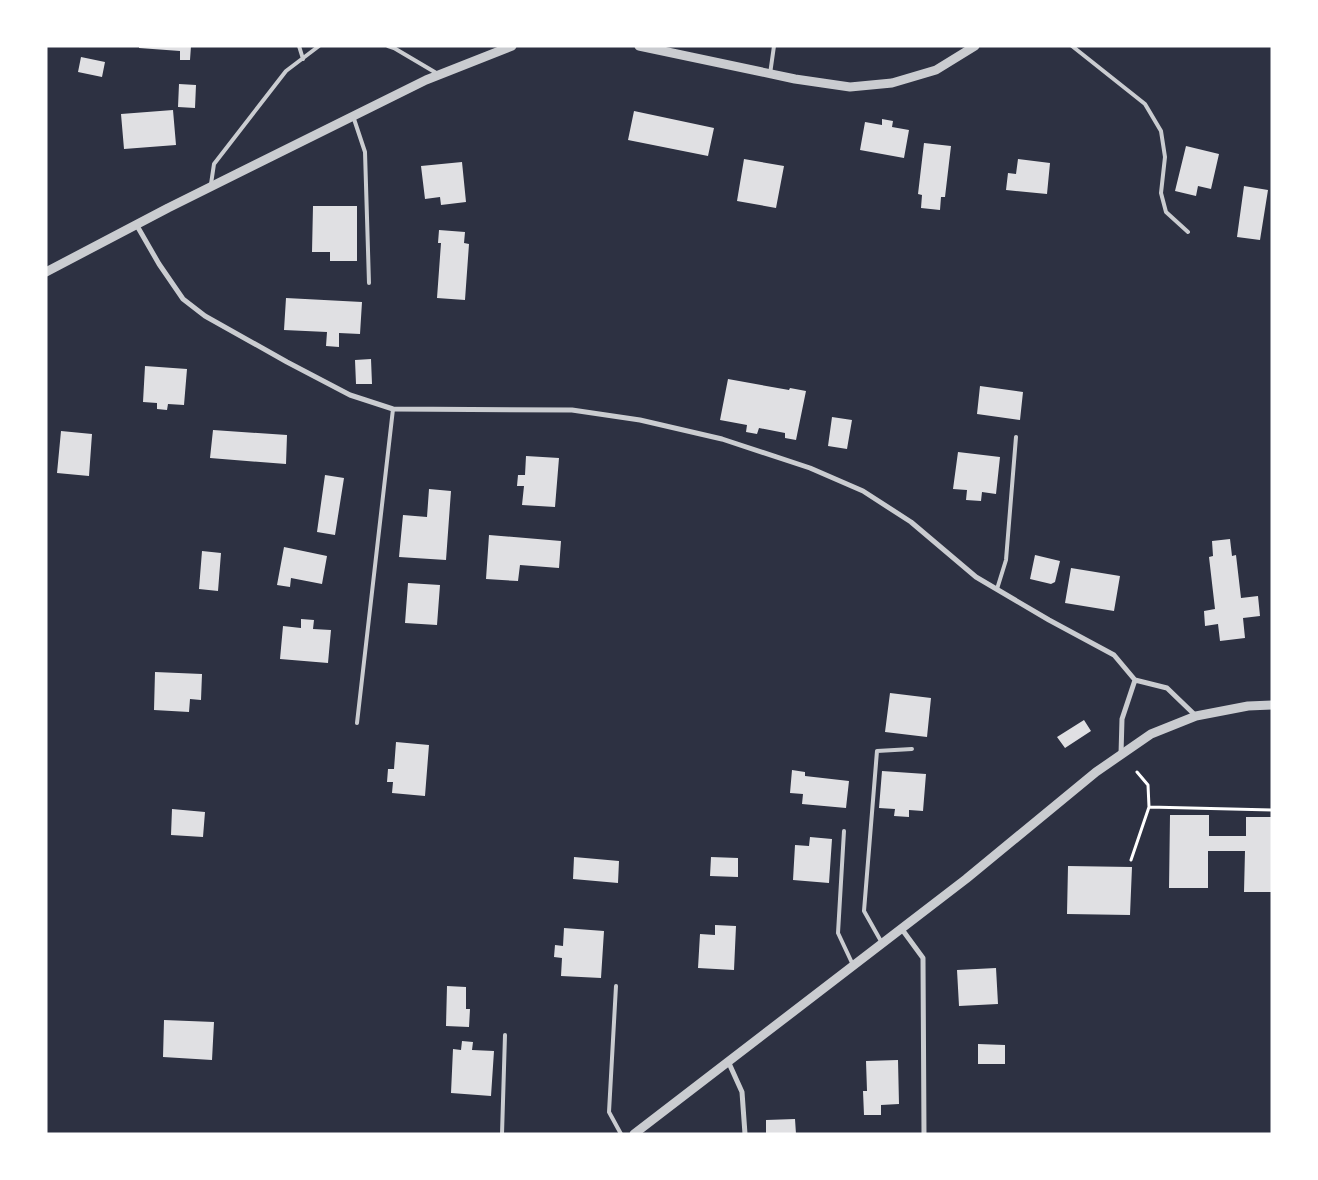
<svg xmlns="http://www.w3.org/2000/svg" width="1318" height="1180" font-family="'IBM Plex Sans',sans-serif">
	<rect width="100%" height="100%" fill="#2d3142"/>
	<!-- building -->
	<path fill="#e0e0e3" d="M 139,46 L 191,46 L 190,60 L 180,60 L 180,51 L 139,48 Z
		M 81,57 L 105,62 L 102,77 L 78,72 Z
		M 179,84 L 196,85 L 195,108 L 178,107 Z
		M 173,110 L 176,145 L 124,149 L 121,114 Z
		M 634,111 L 714,128 L 708,156 L 628,140 Z
		M 882,119 L 893,121 L 892,127 L 909,130 L 904,158 L 860,150 L 865,122 L 882,125 Z
		M 924,143 L 951,146 L 945,197 L 941,197 L 940,210 L 921,208 L 922,195 L 918,194 Z
		M 1186,146 L 1219,154 L 1211,189 L 1198,186 L 1196,196 L 1175,191 Z
		M 744,159 L 784,166 L 776,208 L 737,201 Z
		M 1018,159 L 1050,163 L 1047,194 L 1006,190 L 1008,173 L 1016,174 Z
		M 462,162 L 466,202 L 441,205 L 440,197 L 425,199 L 421,166 Z
		M 1244,186 L 1268,190 L 1260,240 L 1237,237 Z
		M 313,206 L 357,206 L 357,261 L 330,261 L 330,252 L 312,252 Z
		M 439,230 L 465,232 L 464,243 L 469,244 L 465,300 L 437,298 L 441,243 L 438,243 Z
		M 286,298 L 362,302 L 360,334 L 339,333 L 339,347 L 326,346 L 327,332 L 284,330 Z
		M 371,359 L 372,384 L 356,384 L 355,360 Z
		M 145,366 L 187,369 L 184,405 L 168,404 L 167,410 L 157,409 L 157,403 L 143,402 Z
		M 728,379 L 789,390 L 790,388 L 806,391 L 796,440 L 785,438 L 785,433 L 759,428 L 757,434 L 746,432 L 747,425 L 720,420 Z
		M 980,386 L 1023,392 L 1020,420 L 977,414 Z
		M 832,417 L 852,420 L 847,449 L 828,446 Z
		M 213,430 L 287,435 L 286,464 L 210,458 Z
		M 61,431 L 92,434 L 89,476 L 57,473 Z
		M 958,452 L 1000,457 L 996,494 L 982,492 L 981,501 L 966,500 L 967,490 L 953,489 Z
		M 526,456 L 559,458 L 555,507 L 522,505 L 524,486 L 517,486 L 518,475 L 525,475 Z
		M 325,475 L 344,478 L 335,535 L 317,532 Z
		M 429,489 L 451,491 L 446,560 L 399,557 L 403,515 L 427,517 Z
		M 489,535 L 561,541 L 559,568 L 520,565 L 518,581 L 486,579 Z
		M 1230,539 L 1232,556 L 1236,555 L 1241,598 L 1258,596 L 1260,616 L 1243,618 L 1245,638 L 1220,641 L 1218,624 L 1205,626 L 1204,611 L 1215,609 L 1209,557 L 1213,556 L 1212,541 Z
		M 284,547 L 327,556 L 322,584 L 291,578 L 290,587 L 277,585 Z
		M 202,551 L 221,553 L 218,591 L 199,589 Z
		M 1035,555 L 1060,561 L 1055,582 L 1051,584 L 1030,579 Z
		M 1071,568 L 1120,576 L 1114,611 L 1065,603 Z
		M 408,583 L 440,585 L 437,625 L 405,623 Z
		M 301,619 L 314,620 L 313,629 L 331,630 L 328,663 L 280,659 L 283,626 L 301,628 Z
		M 155,672 L 202,674 L 201,700 L 190,699 L 189,712 L 154,710 Z
		M 890,693 L 931,698 L 927,737 L 885,732 Z
		M 1084,720 L 1091,731 L 1065,748 L 1057,737 Z
		M 396,742 L 429,745 L 425,796 L 392,793 L 393,782 L 387,782 L 388,769 L 394,769 Z
		M 792,770 L 805,772 L 805,776 L 849,781 L 846,808 L 802,804 L 803,794 L 790,793 Z
		M 882,771 L 926,774 L 923,811 L 909,810 L 909,817 L 894,816 L 895,809 L 879,808 Z
		M 172,809 L 205,812 L 203,837 L 171,835 Z
		M 1170,815 L 1209,815 L 1209,836 L 1246,836 L 1246,817 L 1272,817 L 1272,892 L 1244,892 L 1245,851 L 1208,851 L 1208,888 L 1169,888 Z
		M 810,837 L 832,839 L 829,883 L 793,880 L 795,845 L 809,846 Z
		M 574,857 L 619,861 L 618,883 L 573,879 Z
		M 711,857 L 738,858 L 738,877 L 710,876 Z
		M 1068,866 L 1132,867 L 1130,915 L 1067,914 Z
		M 715,925 L 736,926 L 734,970 L 698,968 L 700,934 L 715,935 Z
		M 564,928 L 604,931 L 601,978 L 561,976 L 562,958 L 554,957 L 555,945 L 563,946 Z
		M 996,968 L 998,1004 L 959,1006 L 957,970 Z
		M 447,986 L 466,987 L 466,1009 L 470,1009 L 469,1027 L 446,1026 Z
		M 164,1020 L 214,1022 L 212,1060 L 163,1057 Z
		M 462,1041 L 473,1042 L 472,1050 L 494,1051 L 491,1096 L 451,1093 L 453,1049 L 461,1050 Z
		M 978,1044 L 1005,1045 L 1005,1064 L 978,1064 Z
		M 898,1060 L 899,1104 L 881,1105 L 881,1115 L 864,1115 L 863,1091 L 867,1091 L 866,1061 Z
		M 795,1119 L 796,1134 L 766,1134 L 766,1120 Z"/>
	<g fill="none" stroke-linecap="round" stroke-linejoin="round">
		<!-- path -->
		<path stroke="#fff" stroke-width="3" d="M 1149,807 L 1272,810
			M 1131,860 L 1149,807 L 1148,785 L 1137,772"/>
		<!-- service -->
		<path stroke="#caccd0" stroke-width="4" d="M 299,46 L 303,59
			M 388,46 L 394,48 L 438,74
			M 1072,46 L 1145,104 L 1161,131 L 1165,157 L 1161,193 L 1166,212 L 1188,232
			M 770,74 L 774,46
			M 353,116 L 365,152 L 369,283
			M 211,184 L 214,164 L 286,71 L 319,46
			M 997,589 L 1006,560 L 1016,437
			M 357,723 L 393,409
			M 844,831 L 838,933 L 853,965
			M 882,943 L 864,911 L 877,751 L 912,749
			M 616,986 L 609,1112 L 621,1134
			M 502,1134 L 505,1035"/>
		<!-- minor -->
		<path stroke="#caccd0" stroke-width="5" d="M 136,224 L 159,264 L 183,299 L 205,316 L 287,362 L 350,395 L 393,409 L 572,410 L 640,420 L 722,439 L 810,468 L 863,491 L 911,522 L 976,577 L 1049,620 L 1114,655 L 1135,680 L 1167,688 L 1196,716
			M 1121,754 L 1122,719 L 1135,680
			M 901,928 L 923,958 L 924,1134
			M 728,1061 L 742,1092 L 745,1134"/>
		<!-- tertiary -->
		<path stroke="#caccd0" stroke-width="9" d="M 639,46 L 795,79 L 850,87 L 892,83 L 936,70 L 975,46
			M 46,272 L 168,208 L 426,80 L 512,46
			M 634,1134 L 966,879 L 1096,772 L 1151,734 L 1196,716 L 1248,706 L 1272,705"/>
	</g>
	<!-- border -->
	<rect width="1318" height="1180" fill="none" stroke="#ffffff" stroke-width="95"/>
</svg>
